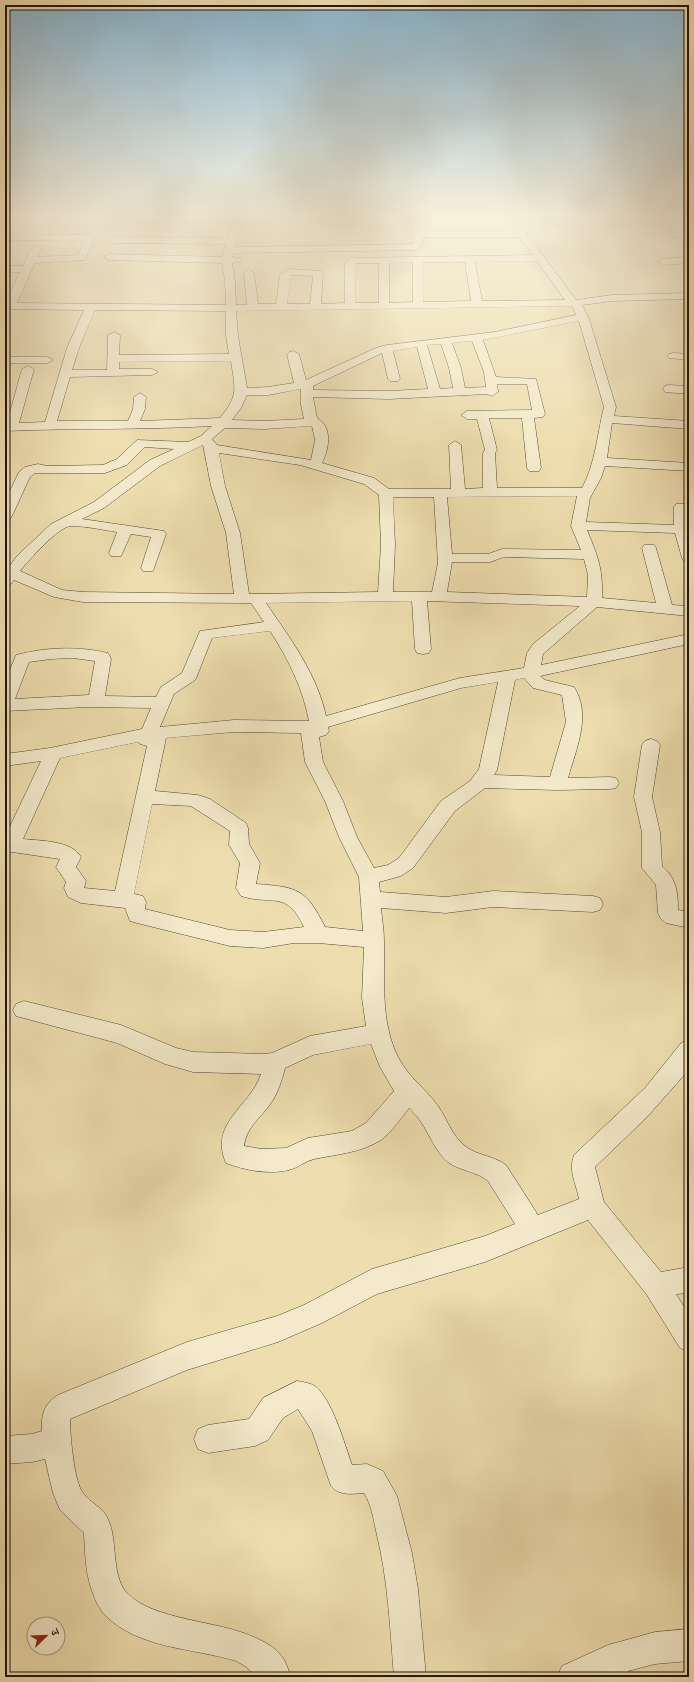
<svg xmlns="http://www.w3.org/2000/svg" width="694" height="1682" font-family="'Libre Bodoni','Noto Serif Devanagari',serif">
	<rect width="100%" height="100%" fill="#eedeaf"/>
	<filter id="stains"><feTurbulence type="fractalNoise" baseFrequency=".005" numOctaves="4"/><feColorMatrix values="0 0 0 0 .2 0 0 0 0 .09 0 0 0 0 .02 0 0 0 .5 -.17"/></filter>
	<radialGradient id="worn" r=".72"><stop offset=".6" stop-color="#630" stop-opacity="0"/><stop offset="1" stop-color="#630" stop-opacity=".3"/></radialGradient>
	<g fill="none" stroke-linecap="round" stroke-linejoin="round">
		<!-- minor casing -->
		<g stroke="#544635" stroke-width="1">
			<path id="minor" d="M 236,214 L 244,214 L 244,216 L 378,219 L 379,217 L 373,216 L 372,214 L 523,218 L 525,214 L 533,214 L 532,217 L 643,222 L 646,223 L 646,227 L 531,223 L 527,234 L 576,300 L 612,295 L 689,293 L 689,299 L 612,301 L 582,305 L 589,319 L 616,407 L 614,416 L 689,421 L 689,429 L 612,423 L 607,458 L 689,463 L 689,471 L 605,466 L 601,478 L 590,498 L 586,522 L 674,525 L 674,507 L 676,504 L 686,504 L 688,507 L 689,562 L 684,561 L 682,558 L 675,533 L 587,530 C 598,557 603,568 602,598 L 656,603 L 642,548 L 644,545 L 654,545 L 656,548 L 672,605 L 689,606 L 689,616 L 597,607 L 543,654 L 541,665 L 689,634 L 689,644 L 540,676 L 545,680 L 574,687 C 592,715 576,749 568,778 L 610,777 L 616,778 L 619,783 L 616,788 L 610,789 L 557,790 L 485,788 L 455,811 L 413,868 L 401,876 L 379,882 L 380,892 L 446,897 L 493,891 L 593,896 L 600,898 L 603,904 L 600,910 L 593,912 L 493,907 L 446,913 L 381,908 C 382,919 384,930 384,941 C 385,980 380,1021 398,1057 C 409,1078 425,1088 438,1106 C 447,1119 452,1136 465,1146 C 477,1156 493,1155 506,1165 L 538,1215 L 579,1199 C 576,1183 568,1171 574,1155 L 645,1088 L 681,1043 L 689,1040 L 689,1068 L 686,1073 L 647,1117 L 595,1167 L 604,1202 L 661,1272 L 689,1267 L 689,1293 L 676,1294 L 689,1315 L 689,1352 L 680,1348 L 647,1295 L 588,1220 L 485,1262 L 377,1294 L 322,1323 L 278,1342 L 187,1370 L 70,1419 C 70,1434 74,1482 83,1493 C 90,1503 103,1507 108,1519 C 118,1540 111,1574 126,1592 C 152,1621 219,1620 256,1638 C 264,1642 273,1646 279,1653 C 285,1659 288,1669 291,1677 L 257,1677 L 245,1666 L 236,1661 C 194,1648 138,1649 105,1615 C 98,1608 94,1597 91,1588 C 85,1570 85,1551 84,1533 L 60,1510 L 53,1493 L 45,1459 L 32,1462 L 5,1464 L 5,1436 L 32,1434 L 42,1431 C 41,1414 44,1404 58,1395 L 187,1342 L 277,1316 L 304,1305 L 372,1269 L 485,1236 L 515,1224 L 488,1181 C 478,1172 461,1171 449,1163 C 436,1153 430,1135 421,1122 C 418,1117 413,1112 409,1108 C 401,1118 391,1133 381,1140 C 360,1153 338,1154 314,1159 C 305,1161 298,1168 289,1170 C 269,1175 244,1170 226,1163 C 208,1123 251,1106 261,1074 L 193,1072 L 165,1064 L 117,1043 L 16,1016 L 13,1010 L 16,1004 L 24,1001 L 121,1025 L 176,1048 L 193,1052 L 264,1054 L 272,1053 L 310,1036 L 366,1026 L 362,998 L 364,947 L 318,943 L 294,943 L 263,948 L 230,946 L 137,923 L 130,921 L 125,908 L 81,903 L 68,897 L 64,888 L 66,882 L 56,867 L 60,859 L 5,851 L 5,837 L 41,761 L 5,766 L 5,754 L 50,748 L 142,729 L 151,708 L 88,707 L 5,711 L 5,682 L 16,655 C 46,647 78,646 108,653 L 111,659 L 105,696 L 156,697 L 161,687 L 182,673 L 200,631 L 264,622 L 251,603 L 83,602 L 54,597 L 14,580 L 10,585 L 5,586 L 5,566 L 9,567 L 17,556 L 51,524 L 94,502 L 150,460 L 174,449 L 145,447 L 127,465 L 105,473 L 35,473 L 30,477 L 12,516 L 10,519 L 5,520 L 5,501 L 19,472 L 25,467 L 38,464 L 47,466 L 103,465 L 117,459 L 137,440 L 188,442 L 201,436 L 212,426 C 143,430 74,428 5,431 L 5,423 L 7,423 L 22,369 L 28,366 L 34,369 L 19,423 L 45,422 L 67,348 L 84,310 L 5,309 L 5,303 L 20,272 L 5,272 L 5,266 L 23,266 L 31,249 L 36,246 L 41,249 L 37,257 L 78,255 L 84,241 L 5,240 L 5,234 L 90,235 L 95,238 L 85,260 L 35,263 L 17,303 L 226,305 L 225,281 L 222,263 L 109,260 L 104,257 L 109,254 L 222,257 L 226,244 L 113,243 L 108,240 L 113,237 L 228,238 L 233,222 L 5,226 L 5,220 L 145,218 L 200,215 L 235,216 ZM 387,221 L 413,221 L 412,244 L 235,247 L 242,222 L 379,225 ZM 423,222 L 521,224 L 518,231 L 422,231 ZM 422,237 L 519,237 L 533,255 L 350,258 L 345,263 L 345,303 L 321,304 L 323,273 L 322,271 L 289,269 L 280,275 L 276,304 L 258,304 L 254,273 L 249,270 L 244,273 L 247,305 L 236,305 L 235,281 L 232,263 L 240,262 L 242,260 L 240,258 L 232,257 L 233,253 L 415,250 L 422,245 ZM 537,261 L 565,300 L 482,301 L 475,262 ZM 413,262 L 413,302 L 389,303 L 389,263 ZM 423,262 L 465,262 L 471,301 L 423,302 ZM 356,263 L 379,263 L 379,303 L 355,303 ZM 291,275 L 313,276 L 310,304 L 287,304 ZM 572,306 L 576,315 L 495,332 L 387,345 L 376,348 L 306,380 L 299,354 L 293,351 L 289,352 L 287,354 L 294,383 L 268,387 L 247,388 L 238,336 L 236,311 ZM 95,310 L 226,311 L 226,336 L 229,354 L 119,355 L 120,335 L 114,332 L 108,335 L 107,370 L 72,370 L 79,348 ZM 579,321 L 604,407 C 597,434 596,462 582,488 L 497,488 L 495,453 L 497,450 L 489,418 L 522,418 L 527,468 L 529,471 L 539,471 L 541,468 L 534,418 L 543,417 L 545,414 L 536,379 L 496,377 L 483,340 ZM 472,341 L 484,372 L 486,387 L 465,388 L 461,368 L 452,343 ZM 441,344 L 449,368 L 453,388 L 440,389 L 427,345 ZM 417,347 L 428,389 L 389,391 L 313,390 L 313,386 L 382,353 L 388,379 L 390,381 L 398,381 L 400,379 L 393,351 ZM 231,361 C 235,389 239,395 220,418 L 140,421 L 145,409 L 146,397 L 140,393 L 134,397 L 133,409 L 128,421 L 57,421 L 70,377 L 152,375 L 158,372 L 152,369 L 119,369 L 119,362 ZM 497,384 L 527,384 L 532,410 L 467,411 L 461,415 L 467,419 L 477,419 L 485,450 L 483,453 L 483,488 L 465,489 L 461,445 L 455,441 L 449,445 L 451,489 L 389,489 L 374,478 L 322,463 C 329,449 333,427 317,418 L 313,397 L 389,399 L 487,394 L 492,396 L 498,392 ZM 301,389 L 301,405 L 304,419 L 264,421 L 232,420 L 241,408 L 247,395 L 268,395 ZM 312,426 L 315,440 L 311,460 L 217,445 L 212,439 L 225,428 L 264,429 ZM 203,445 L 211,486 L 226,533 L 234,594 L 83,592 L 62,590 L 20,571 C 28,561 59,526 71,526 C 86,526 103,530 117,532 L 109,553 L 111,556 L 121,556 L 131,534 L 151,537 L 141,568 L 143,571 L 153,571 L 166,534 L 164,531 L 82,519 L 104,508 L 160,466 ZM 219,453 L 300,465 L 364,484 L 379,495 L 381,545 L 378,592 L 249,594 L 240,533 L 225,486 ZM 577,496 L 571,526 L 581,550 L 502,549 L 488,554 L 452,554 L 447,497 ZM 393,497 L 434,497 L 438,563 L 432,592 L 393,592 L 395,545 ZM 504,557 L 584,559 L 588,575 L 587,597 L 447,592 L 452,562 L 490,562 ZM 412,601 L 415,649 L 417,653 L 423,654 L 429,653 L 431,649 L 427,601 L 580,606 L 533,644 L 527,653 L 524,668 L 460,678 L 326,716 C 317,674 290,638 266,603 ZM 270,631 C 288,658 303,689 309,721 L 234,720 L 160,727 L 174,694 L 195,680 L 197,676 L 212,638 ZM 73,658 L 95,661 L 89,695 L 15,699 L 29,662 L 51,659 ZM 524,678 L 533,688 L 562,695 L 566,722 L 550,777 L 494,775 L 497,770 L 515,680 ZM 498,682 L 479,769 L 470,781 L 441,801 L 399,858 L 388,865 L 374,868 L 357,837 L 343,801 L 323,762 L 319,737 L 326,735 L 329,731 L 328,727 L 461,688 ZM 234,732 L 301,733 L 305,762 L 325,801 L 339,837 L 359,877 L 363,931 L 325,927 C 306,889 298,887 256,884 L 260,863 L 249,844 L 248,828 L 246,823 L 210,799 L 198,795 L 155,791 L 166,738 ZM 138,742 L 140,744 L 147,746 L 115,891 L 84,888 L 86,881 L 76,867 L 81,857 C 71,840 40,841 23,839 L 60,758 ZM 152,804 L 191,806 L 230,831 L 229,845 L 240,863 L 236,888 L 241,896 C 272,906 286,889 304,927 L 263,932 L 230,930 L 145,909 L 146,902 L 143,896 L 134,894 ZM 371,1044 L 380,1067 L 394,1091 L 366,1123 L 352,1131 L 308,1138 L 286,1148 L 261,1149 L 244,1146 C 246,1127 261,1118 271,1103 C 278,1093 282,1080 285,1068 L 313,1055 Z
				M 679,214 L 688,214 L 680,232 L 689,234 L 689,240 L 672,236 L 670,234 Z
				M 689,257 L 689,263 L 663,265 L 658,262 L 663,259 Z
				M 673,353 L 689,354 L 689,360 L 669,358 L 667,356 L 669,354 Z
				M 5,357 L 47,357 L 53,360 L 47,363 L 5,363 Z
				M 669,385 L 689,386 L 689,394 L 665,392 L 663,389 L 665,386 Z
				M 651,739 L 657,741 L 660,745 L 652,797 L 660,832 L 662,866 C 676,878 678,891 678,910 L 689,912 L 689,928 L 666,923 L 661,919 L 658,913 L 656,885 L 642,868 L 642,832 L 634,797 L 642,745 L 645,741 Z
				M 297,1381 C 303,1382 310,1383 315,1386 C 332,1399 345,1445 352,1465 L 367,1464 L 383,1471 L 397,1496 L 412,1553 L 418,1589 L 426,1677 L 394,1677 C 390,1628 388,1579 376,1531 C 373,1517 371,1504 364,1493 C 351,1494 340,1496 331,1486 L 312,1431 L 298,1409 L 283,1418 L 268,1440 L 255,1446 L 208,1453 L 198,1449 L 194,1439 L 198,1429 L 208,1425 L 249,1419 L 263,1398 Z
				M 689,1629 L 689,1661 L 655,1664 L 628,1671 L 630,1677 L 557,1677 L 562,1666 L 608,1645 L 655,1632 Z"/>
		</g>
		<!-- minor -->
		<use href="#minor" fill="#f4eacb" fill-rule="evenodd"/>
	</g>
	<!-- sky -->
	<linearGradient id="sky" x2="0" y2="1"><stop stop-color="#89b7d2"/><stop offset="0.48" stop-color="#f7f0db"/><stop offset="1" stop-color="#f7f0db" stop-opacity="0"/></linearGradient>
	<rect width="694" height="449" fill="url(#sky)"/>
	<!-- margin -->
	<rect width="694" height="1682" fill="none" stroke="#eedeaf" stroke-width="20"/>
	<rect x="6" y="6" width="682" height="1670" fill="none" stroke="#21140c" stroke-width="2"/>
	<rect x="10" y="10" width="674" height="1662" fill="none" stroke="#21140c"/>
	<!-- north arrow -->
	<g transform="translate(46 1636) rotate(67)"><circle r="19" fill="#f4eacb" stroke="#a0947f"/>
	<path d="M0-3L7 15L0 10L-7 15Z" fill="#8f2418"/>
	<text y="-6" font-size="11" font-weight="bold" text-anchor="middle" fill="#21140c">उ</text>
	</g>
	<rect width="100%" height="100%" filter="url(#stains)"/>
	<rect width="100%" height="100%" fill="url(#worn)"/>
</svg>
